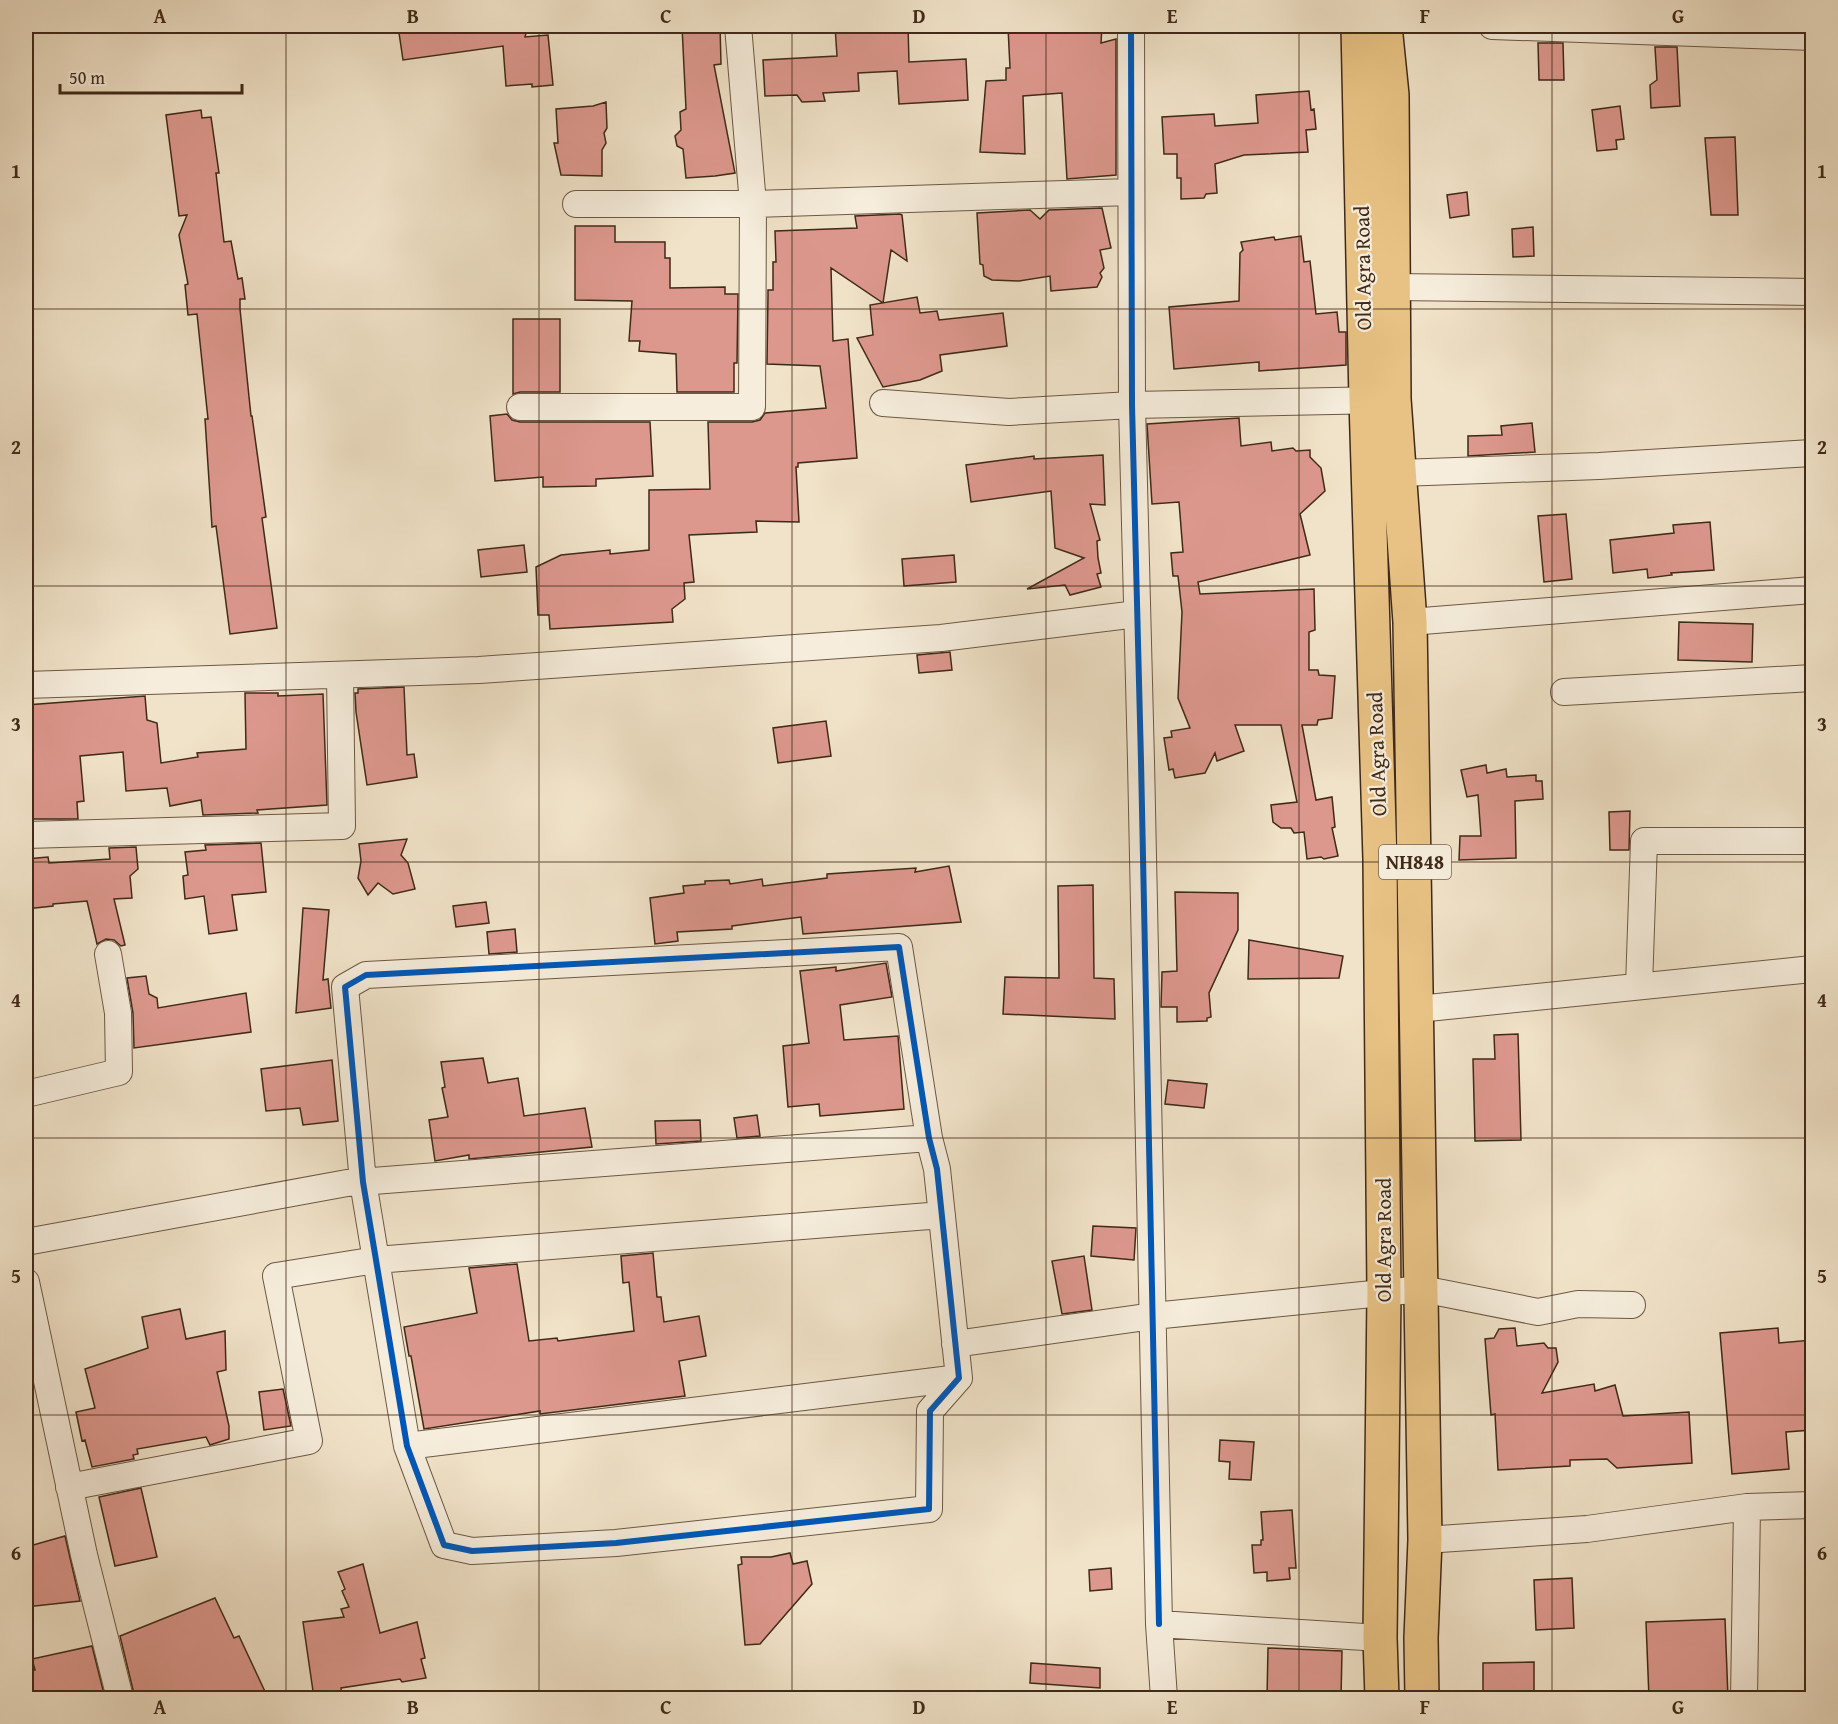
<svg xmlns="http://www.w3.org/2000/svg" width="1838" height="1724" font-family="'Gentium Book Plus',serif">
	<rect width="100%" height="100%" fill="#f1e3c9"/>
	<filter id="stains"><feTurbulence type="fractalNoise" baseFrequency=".00333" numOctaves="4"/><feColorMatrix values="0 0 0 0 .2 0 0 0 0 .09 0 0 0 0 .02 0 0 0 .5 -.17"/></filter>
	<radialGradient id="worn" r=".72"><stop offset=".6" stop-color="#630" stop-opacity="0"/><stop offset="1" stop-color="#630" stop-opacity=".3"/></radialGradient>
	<!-- building -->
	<path fill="#dd988e" stroke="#3f2918" stroke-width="1.5" d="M 398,26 L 528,26 L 525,37 L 548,35 L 553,85 L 532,87 L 532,84 L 506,86 L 503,46 L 403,60 Z
		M 682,26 L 720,26 L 721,64 L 714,65 L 735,173 L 715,176 L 686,178 L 683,149 L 677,146 L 675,136 L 681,130 L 680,112 L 686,109 Z
		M 835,26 L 908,26 L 909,62 L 966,59 L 968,100 L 899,104 L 897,71 L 858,73 L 859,91 L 823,93 L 825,101 L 802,102 L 797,95 L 765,96 L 763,60 L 837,56 Z
		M 1017,26 L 1102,26 L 1101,43 L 1116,39 L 1116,175 L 1067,179 L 1062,93 L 1023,96 L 1025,154 L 980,152 L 986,81 L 1006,80 L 1006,68 L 1010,68 L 1008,27 Z
		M 1538,43 L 1563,43 L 1564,80 L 1539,80 Z
		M 1655,47 L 1677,47 L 1680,106 L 1651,108 L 1650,85 L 1657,80 Z
		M 1309,91 L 1311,110 L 1314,109 L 1316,129 L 1306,130 L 1308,152 L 1244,155 L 1215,164 L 1217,193 L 1206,194 L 1204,198 L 1181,199 L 1181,178 L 1177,178 L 1177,154 L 1164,154 L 1162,117 L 1214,114 L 1215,126 L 1258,123 L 1256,95 Z
		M 606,102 L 607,128 L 604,133 L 606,143 L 602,150 L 602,176 L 561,175 L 554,143 L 558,143 L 556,109 L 593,106 Z
		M 1620,106 L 1624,139 L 1616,140 L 1617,149 L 1597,151 L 1592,110 Z
		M 201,110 L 202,118 L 211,117 L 219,173 L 216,173 L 224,242 L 231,241 L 238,279 L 242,278 L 245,299 L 240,299 L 240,309 L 251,416 L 252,416 L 266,517 L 262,518 L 277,628 L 230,634 L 216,526 L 212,527 L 205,419 L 208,419 L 197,314 L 188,315 L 185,285 L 188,284 L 179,235 L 187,215 L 179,216 L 166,115 Z
		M 1735,137 L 1738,215 L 1711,215 L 1705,138 Z
		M 1467,192 L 1469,215 L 1450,218 L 1447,195 Z
		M 1102,208 L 1111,248 L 1100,250 L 1104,268 L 1100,273 L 1102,277 L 1097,287 L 1051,291 L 1050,276 L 1019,281 L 992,280 L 984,276 L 983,265 L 980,264 L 977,213 L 1030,210 L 1040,219 L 1049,210 Z
		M 900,214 L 902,215 L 907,261 L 891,250 L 883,303 L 831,268 L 833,341 L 848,339 L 857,458 L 798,463 L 798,467 L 796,467 L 799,522 L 756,521 L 757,532 L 689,535 L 694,582 L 684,583 L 685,599 L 672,609 L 673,622 L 550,629 L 549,615 L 538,615 L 536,567 L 561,555 L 610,550 L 610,554 L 649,550 L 649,490 L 710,489 L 708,422 L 752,422 L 760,420 L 765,413 L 826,408 L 820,366 L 767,364 L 768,295 L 768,290 L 773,290 L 773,262 L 776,262 L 775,231 L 857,228 L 855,216 Z
		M 575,226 L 615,226 L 615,242 L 665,242 L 665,258 L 670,258 L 670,288 L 725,287 L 725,294 L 738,294 L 737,363 L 734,363 L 734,392 L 677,392 L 676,354 L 639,351 L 640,341 L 629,341 L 632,301 L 575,300 Z
		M 1533,227 L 1534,256 L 1513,257 L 1512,229 Z
		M 1301,236 L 1304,262 L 1310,261 L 1316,314 L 1337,312 L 1339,332 L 1346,332 L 1346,365 L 1259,371 L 1259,362 L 1174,369 L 1169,307 L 1239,301 L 1240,253 L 1243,250 L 1241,242 L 1274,237 L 1275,240 Z
		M 917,297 L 920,313 L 937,311 L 939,320 L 1003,313 L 1007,346 L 940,355 L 942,371 L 920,380 L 883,387 L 857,338 L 873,335 L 870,305 Z
		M 513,319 L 560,319 L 560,392 L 520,392 L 513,394 Z
		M 507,414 L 512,420 L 520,422 L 650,422 L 653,476 L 596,479 L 596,486 L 543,487 L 543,477 L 495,481 L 490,416 Z
		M 1239,418 L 1241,446 L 1271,442 L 1272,451 L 1293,448 L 1296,451 L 1310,450 L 1310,457 L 1321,468 L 1325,491 L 1300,514 L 1310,555 L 1198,582 L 1200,594 L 1314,589 L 1315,630 L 1309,632 L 1309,670 L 1318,670 L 1319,675 L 1335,676 L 1332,718 L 1318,720 L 1317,725 L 1302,725 L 1316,800 L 1332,797 L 1335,827 L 1332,828 L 1338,856 L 1324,859 L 1321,857 L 1307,859 L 1304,832 L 1294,833 L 1291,828 L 1281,828 L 1273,822 L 1271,805 L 1297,802 L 1281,725 L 1235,725 L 1244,751 L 1217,761 L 1215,753 L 1205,773 L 1175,778 L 1173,769 L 1169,770 L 1164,738 L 1172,737 L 1171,731 L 1190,728 L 1178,698 L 1182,612 L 1178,576 L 1173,576 L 1171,553 L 1183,552 L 1179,502 L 1152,504 L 1147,424 Z
		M 1532,423 L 1535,452 L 1468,456 L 1468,436 L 1502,435 L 1501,426 Z
		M 1103,455 L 1105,505 L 1090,504 L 1100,540 L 1097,541 L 1098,558 L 1101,573 L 1097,574 L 1101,587 L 1070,595 L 1065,585 L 1027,589 L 1084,558 L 1055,548 L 1051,491 L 971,502 L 966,465 L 1034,456 L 1034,459 Z
		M 1566,514 L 1572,579 L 1544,582 L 1538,516 Z
		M 1710,522 L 1714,570 L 1671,573 L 1672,575 L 1648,578 L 1647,569 L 1613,573 L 1610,540 L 1674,533 L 1673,525 Z
		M 524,545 L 527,572 L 481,577 L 478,550 Z
		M 954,555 L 956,582 L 904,586 L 902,559 Z
		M 1679,622 L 1753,624 L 1752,662 L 1678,660 Z
		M 950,652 L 952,670 L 919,673 L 917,655 Z
		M 404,687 L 407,755 L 414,754 L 417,777 L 367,785 L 356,712 L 355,693 L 358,693 L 358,689 Z
		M 245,693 L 278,693 L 278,696 L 323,694 L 327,805 L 257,810 L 258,813 L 203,815 L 201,800 L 170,806 L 167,788 L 126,791 L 123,752 L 80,756 L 84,801 L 77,802 L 78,819 L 26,819 L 26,705 L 145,696 L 147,720 L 157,723 L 161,763 L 198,757 L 197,753 L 246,749 Z
		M 826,721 L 831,756 L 778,763 L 773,728 Z
		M 1486,765 L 1487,773 L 1506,769 L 1507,777 L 1536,775 L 1536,781 L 1542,781 L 1543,799 L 1515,801 L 1516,858 L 1459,860 L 1460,836 L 1481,836 L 1478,795 L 1467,797 L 1461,770 Z
		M 1630,811 L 1629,850 L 1610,850 L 1609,812 Z
		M 407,839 L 401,855 L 408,863 L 415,889 L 393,894 L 378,883 L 368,895 L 358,878 L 361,861 L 359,844 Z
		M 261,843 L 266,892 L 232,895 L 237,930 L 209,934 L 204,896 L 185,899 L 183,876 L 188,875 L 185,852 L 206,850 L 205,845 Z
		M 136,847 L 138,869 L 130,876 L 132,898 L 114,899 L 125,945 L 121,946 L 114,940 L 106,939 L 97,944 L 87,901 L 53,904 L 53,906 L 26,909 L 26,859 L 48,857 L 49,863 L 110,859 L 109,848 Z
		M 949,866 L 961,922 L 803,934 L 801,917 L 732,926 L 732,929 L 677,932 L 678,941 L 655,944 L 650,898 L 684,893 L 683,886 L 705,884 L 705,881 L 729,880 L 730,884 L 762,879 L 763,886 L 827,878 L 827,874 L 916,868 L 915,872 Z
		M 1093,885 L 1094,978 L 1114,979 L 1115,1019 L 1003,1014 L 1005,977 L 1059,978 L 1058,886 Z
		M 1175,892 L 1238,893 L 1238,930 L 1209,993 L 1211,1017 L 1207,1018 L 1207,1021 L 1177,1022 L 1177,1007 L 1161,1007 L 1162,972 L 1177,971 Z
		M 486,902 L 489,923 L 456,927 L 453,906 Z
		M 303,908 L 329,910 L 323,980 L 328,979 L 331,1008 L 296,1013 Z
		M 515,929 L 517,952 L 489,954 L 487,932 Z
		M 1249,940 L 1343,956 L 1339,978 L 1248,979 Z
		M 886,963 L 892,997 L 840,1005 L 844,1040 L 898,1036 L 904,1109 L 820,1116 L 819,1104 L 788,1107 L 783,1046 L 809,1043 L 800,971 L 836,967 L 836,971 Z
		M 146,976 L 149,994 L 157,998 L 158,1008 L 246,993 L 251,1032 L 134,1048 L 133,1013 L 127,978 Z
		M 1518,1034 L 1521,1140 L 1475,1141 L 1473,1059 L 1495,1059 L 1494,1035 Z
		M 483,1058 L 488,1083 L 518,1078 L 524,1116 L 585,1108 L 592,1147 L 469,1159 L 469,1155 L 435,1161 L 429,1120 L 448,1117 L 442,1088 L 445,1087 L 441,1062 Z
		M 332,1060 L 338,1121 L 303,1125 L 300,1108 L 266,1111 L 261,1069 Z
		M 1168,1080 L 1207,1084 L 1204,1108 L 1165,1104 Z
		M 757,1115 L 760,1136 L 737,1138 L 734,1118 Z
		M 700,1120 L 701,1141 L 656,1144 L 655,1121 Z
		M 1093,1226 L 1136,1228 L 1134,1260 L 1091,1256 Z
		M 653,1253 L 657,1297 L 661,1297 L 664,1322 L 699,1316 L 706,1356 L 679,1361 L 685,1396 L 540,1414 L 540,1411 L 424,1429 L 411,1356 L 409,1356 L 404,1327 L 477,1313 L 469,1268 L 517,1264 L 529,1341 L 557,1338 L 558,1341 L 634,1331 L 629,1282 L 623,1283 L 621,1256 Z
		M 1084,1256 L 1092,1310 L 1062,1314 L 1052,1261 Z
		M 180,1309 L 186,1339 L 225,1331 L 226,1370 L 217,1372 L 229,1426 L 229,1439 L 210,1445 L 206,1437 L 137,1449 L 138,1454 L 133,1455 L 134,1459 L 92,1467 L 85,1440 L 82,1441 L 76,1412 L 95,1408 L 85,1369 L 148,1348 L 142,1317 Z
		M 1515,1328 L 1517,1346 L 1544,1343 L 1548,1348 L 1556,1348 L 1558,1362 L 1542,1393 L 1594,1384 L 1595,1391 L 1615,1385 L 1623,1416 L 1689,1412 L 1692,1463 L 1617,1468 L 1607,1459 L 1570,1460 L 1570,1466 L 1498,1470 L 1495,1414 L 1491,1415 L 1485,1339 L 1494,1338 L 1499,1329 Z
		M 1778,1328 L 1779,1343 L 1812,1340 L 1812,1430 L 1786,1432 L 1789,1469 L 1732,1474 L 1720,1333 Z
		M 283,1389 L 291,1426 L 264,1430 L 259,1392 Z
		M 1220,1440 L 1254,1442 L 1251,1480 L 1229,1479 L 1230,1462 L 1219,1461 Z
		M 141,1488 L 157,1557 L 115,1566 L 99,1497 Z
		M 1292,1510 L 1296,1568 L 1289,1568 L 1290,1579 L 1267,1581 L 1267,1572 L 1254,1573 L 1252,1545 L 1261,1545 L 1261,1540 L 1263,1540 L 1261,1512 Z
		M 65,1536 L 80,1601 L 26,1607 L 26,1547 Z
		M 790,1553 L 793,1564 L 807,1561 L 812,1584 L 760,1644 L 745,1645 L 738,1565 L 742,1564 L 741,1557 L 771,1557 Z
		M 363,1564 L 380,1633 L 417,1622 L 425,1658 L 421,1659 L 426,1678 L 402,1682 L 400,1679 L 341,1688 L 342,1698 L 314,1698 L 303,1622 L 344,1617 L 341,1609 L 349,1607 L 342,1591 L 345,1589 L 338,1572 Z
		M 1111,1568 L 1112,1589 L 1090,1591 L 1089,1570 Z
		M 1572,1578 L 1574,1628 L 1536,1630 L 1534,1580 Z
		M 215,1598 L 234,1638 L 239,1636 L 268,1698 L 135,1698 L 120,1636 Z
		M 1725,1619 L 1728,1698 L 1649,1698 L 1646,1622 Z
		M 92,1646 L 105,1698 L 26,1698 L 26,1672 L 35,1670 L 32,1659 Z
		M 1268,1648 L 1342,1651 L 1341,1698 L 1267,1698 Z
		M 1534,1662 L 1534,1698 L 1483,1698 L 1483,1663 Z
		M 1031,1663 L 1100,1668 L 1100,1688 L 1030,1683 Z"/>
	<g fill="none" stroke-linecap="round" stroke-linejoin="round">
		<!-- minor casing -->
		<g stroke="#6c5844" stroke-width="28">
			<path id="minor" d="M 738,26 L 753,204 L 1130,192
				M 1131,26 L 1132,405 L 1141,761 L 1159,1624
				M 1492,26 L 1812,37
				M 1392,287 L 1812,292
				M 883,403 L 1009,412 L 1132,405 L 1383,400
				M 520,407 L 752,407 L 753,204 L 576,204
				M 1399,473 L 1599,466 L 1812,453
				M 1410,622 L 1812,590
				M 26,685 L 479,670 L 941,638 L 1137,614
				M 1564,692 L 1812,678
				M 26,835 L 342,826 L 340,675
				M 899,947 L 929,1138 L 937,1169 L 959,1378 L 930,1411 L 929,1509 L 616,1543 L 472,1551 L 444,1545 L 407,1446 L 363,1182 L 345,987 L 366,975 Z
				M 1639,986 L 1644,841 L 1812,841
				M 1418,1009 L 1812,969
				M 26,1094 L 119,1072 L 118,1013 L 108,954
				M 26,1242 L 347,1183 L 929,1138
				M 26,1282 L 84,1555 L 120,1698
				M 955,1344 L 1153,1316 L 1422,1289 L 1538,1312 L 1578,1304 L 1632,1305
				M 407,1446 L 959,1378
				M 69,1487 L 309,1441 L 276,1276 L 376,1260 L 942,1215
				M 1425,1540 L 1587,1529 L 1747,1507 L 1812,1505
				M 1164,1698 L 1159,1624 L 1380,1638
				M 1744,1698 L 1747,1507"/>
		</g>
		<!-- highway casing -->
		<g stroke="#3f2918" stroke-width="36">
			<path id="highway" d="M 1358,26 L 1366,400 L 1380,859 L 1384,1293 L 1380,1638 L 1382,1698
				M 1385,26 L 1392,95 L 1394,399 L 1410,622 L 1425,1540 L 1421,1638 L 1422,1698"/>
		</g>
		<!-- minor -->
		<use href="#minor" stroke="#f6eddc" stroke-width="26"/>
		<!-- highway -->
		<use href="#highway" stroke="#e8c284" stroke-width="33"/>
		<!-- cycleway casing -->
		<g stroke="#f6eddc" stroke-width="10">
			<path id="cycleway" d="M 1131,26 L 1132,405 L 1141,761 L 1159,1624
				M 899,947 L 929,1138 L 937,1169 L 959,1378 L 930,1411 L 929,1509 L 616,1543 L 472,1551 L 444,1545 L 407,1446 L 363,1182 L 345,987 L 366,975 Z"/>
		</g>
		<!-- cycleway -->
		<use href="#cycleway" stroke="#0057b8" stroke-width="6"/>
	</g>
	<!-- grid -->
	<path fill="none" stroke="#3f2918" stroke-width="1.5" stroke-opacity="0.55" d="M 286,26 L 286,1698M 539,26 L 539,1698M 792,26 L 792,1698M 1046,26 L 1046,1698M 1299,26 L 1299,1698M 1552,26 L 1552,1698M 26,309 L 1812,309M 26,586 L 1812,586M 26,862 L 1812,862M 26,1138 L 1812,1138M 26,1415 L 1812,1415"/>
	<g text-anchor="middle" stroke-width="4.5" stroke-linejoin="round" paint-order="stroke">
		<!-- shield labels -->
		<rect fill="#f6eddc" stroke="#766453" stroke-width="1.5" x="1379" y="845" width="72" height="34" rx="4.5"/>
		<g font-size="20" font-weight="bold" fill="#3f2918">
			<text x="1415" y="869">NH848</text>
		</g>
		<!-- street labels -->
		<g font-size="21" fill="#3f2918" stroke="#f6eddc">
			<text transform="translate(1363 268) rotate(-91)" y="7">Old Agra Road</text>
			<text transform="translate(1377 754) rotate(-92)" y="7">Old Agra Road</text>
			<text transform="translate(1384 1240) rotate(-90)" y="7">Old Agra Road</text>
		</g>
	</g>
	<!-- margin -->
	<rect width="1838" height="1724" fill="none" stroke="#f1e3c9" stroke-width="66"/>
	<!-- scale -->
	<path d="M60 84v9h182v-9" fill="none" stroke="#3f2918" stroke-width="3"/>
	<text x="69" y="84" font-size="18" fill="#3f2918" stroke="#f6eddc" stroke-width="4.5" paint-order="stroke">50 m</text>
	<rect x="33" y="33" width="1772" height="1658" fill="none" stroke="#3f2918" stroke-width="2"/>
	<g font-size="20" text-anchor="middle" font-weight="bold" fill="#3f2918">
		<text x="160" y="23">A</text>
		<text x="413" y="23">B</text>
		<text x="666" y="23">C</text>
		<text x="919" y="23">D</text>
		<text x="1172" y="23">E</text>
		<text x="1425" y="23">F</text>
		<text x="1678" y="23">G</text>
		<text x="16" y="178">1</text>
		<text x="1822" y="178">1</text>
		<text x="16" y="454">2</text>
		<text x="1822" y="454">2</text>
		<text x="16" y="731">3</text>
		<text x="1822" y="731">3</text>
		<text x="16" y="1007">4</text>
		<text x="1822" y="1007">4</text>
		<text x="16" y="1283">5</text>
		<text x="1822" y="1283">5</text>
		<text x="16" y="1560">6</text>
		<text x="1822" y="1560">6</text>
		<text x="160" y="1714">A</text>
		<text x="413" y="1714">B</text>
		<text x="666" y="1714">C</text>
		<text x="919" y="1714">D</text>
		<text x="1172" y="1714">E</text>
		<text x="1425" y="1714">F</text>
		<text x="1678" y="1714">G</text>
	</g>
	<rect width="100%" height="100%" filter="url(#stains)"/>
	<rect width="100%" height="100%" fill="url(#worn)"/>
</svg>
